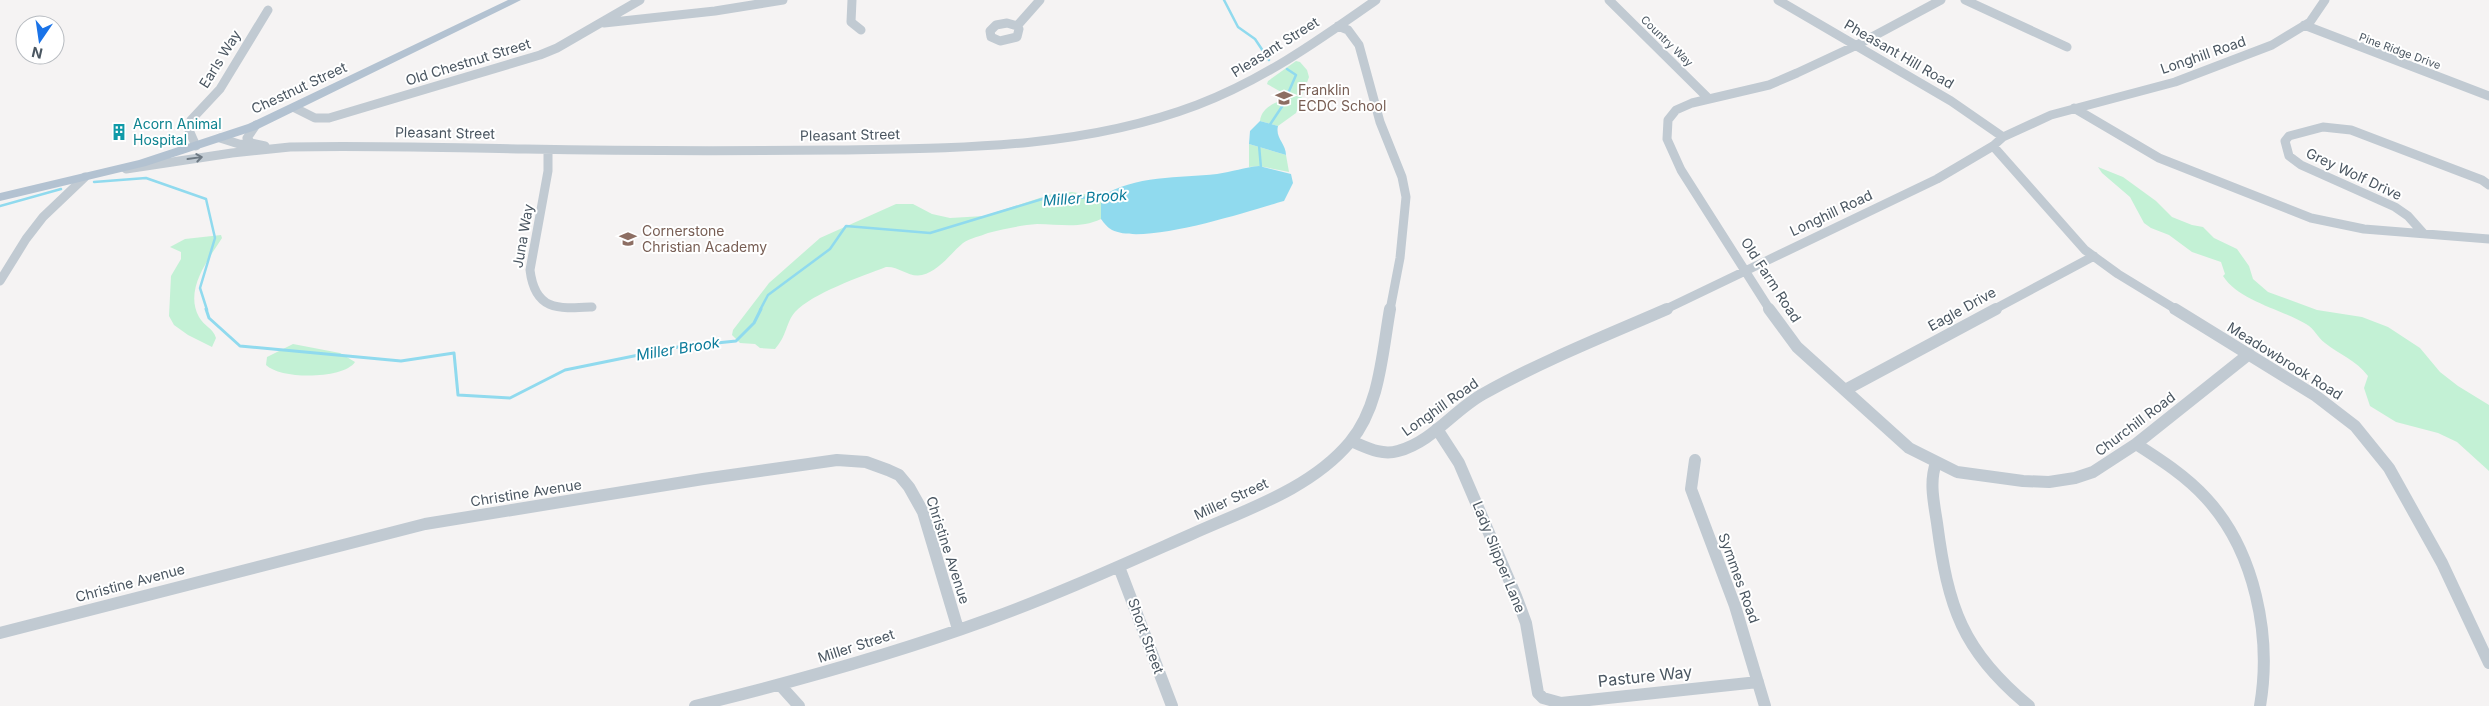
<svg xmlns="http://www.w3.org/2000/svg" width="2489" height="706" font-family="Inter,sans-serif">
	<rect width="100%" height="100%" fill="#f5f3f3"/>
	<!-- green -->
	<path fill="#c3f1d5" d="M 1296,61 L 1300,62 L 1307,70 L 1309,77 L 1296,113 L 1278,126 L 1260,121 C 1261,110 1271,104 1280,101 L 1283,93 L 1267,84 L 1268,81 Z
		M 1249,144 L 1286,155 L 1289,172 L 1259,166 L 1249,167 Z
		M 2098,167 L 2123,177 L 2156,201 L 2172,217 L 2192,225 L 2203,227 L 2214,238 L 2237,249 L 2249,266 L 2253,279 L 2268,292 L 2317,310 L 2362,317 L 2388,327 L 2420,348 L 2440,372 L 2458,386 L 2489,405 L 2489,471 L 2457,442 L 2438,433 L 2396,422 L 2370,406 L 2364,388 L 2368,376 C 2356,360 2340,355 2325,343 C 2317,337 2315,329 2306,324 C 2281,309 2239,301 2223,276 L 2225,274 L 2221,262 L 2192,252 L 2169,235 L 2151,228 L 2144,223 L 2130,197 L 2102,173 Z
		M 1072,192 L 1101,197 L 1101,219 C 1080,229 1060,224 1037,224 C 1022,225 1003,229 988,233 C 981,236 970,238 963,243 C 951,253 939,271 922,275 C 909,278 899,266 886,267 C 860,277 813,293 795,312 C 786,322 787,336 775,349 L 760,348 L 755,344 L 740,343 L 732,335 L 733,330 L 769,283 L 820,238 L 896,204 L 913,204 L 932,214 L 950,218 L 984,216 L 1052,194 Z
		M 221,235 L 222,238 C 208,260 184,290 199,317 C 204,326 213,328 216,338 L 212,347 L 188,335 L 174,325 L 169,316 L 171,276 L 181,259 L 181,252 L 170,247 L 185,239 Z
		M 293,344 L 340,353 L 355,362 C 344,379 281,380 266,365 L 267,357 Z"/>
	<!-- water -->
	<path fill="#90daee" d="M 1260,121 L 1278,126 C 1275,138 1286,144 1286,155 L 1249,144 L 1250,131 Z
		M 1259,166 L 1291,174 L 1293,183 L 1284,201 C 1248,211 1145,246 1112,230 C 1108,228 1104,223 1101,219 L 1101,197 C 1134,175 1180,178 1217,174 C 1232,172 1245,167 1259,166 Z"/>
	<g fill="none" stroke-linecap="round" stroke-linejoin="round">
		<!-- stream-far1 -->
		<path stroke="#90daee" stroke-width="2.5" d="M 1224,0 L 1238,27 L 1255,39 L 1269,60
			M 1269,126 L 1283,105 L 1296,75 L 1287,69
			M 1259,145 L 1261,168
			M 94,182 L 146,178 L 206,199 L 215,238 L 200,288 L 207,310
			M 0,206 L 61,189
			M 760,310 L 768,295 L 830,249 L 846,226 L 930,233 L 1049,197 L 1104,198"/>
		<!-- stream -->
		<path stroke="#90daee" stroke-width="3" d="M 206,309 L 209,318 L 240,346 L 401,361 L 454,353 L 458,395 L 510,398 L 565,370 L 678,347 L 736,341 L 754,323 L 761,309"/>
		<!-- minor-far1 -->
		<path stroke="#c1cad2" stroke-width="9" d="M 852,0 L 851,22 L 861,30
			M 1609,0 L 1708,98
			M 1778,0 L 1951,101 L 2003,137
			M 1965,0 L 2067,47
			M 604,23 L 715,11 L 783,0
			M 1007,23 L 1017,26 L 1019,29 L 1017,37 L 1000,41 L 991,37 L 990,31 L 996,25 Z
			M 2304,25 L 2489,96
			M 1017,26 L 1040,0
			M 1338,26 L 1348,30 L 1359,45 L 1380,122 L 1402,177 L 1406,197 L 1400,258 L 1390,310
			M 295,108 L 315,118 L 329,118 L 540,55 L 557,48 L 640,0
			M 2074,108 L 2159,158 L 2311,218 L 2364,229 L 2489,239
			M 256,125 L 247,138 L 251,143 L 265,146
			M 220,138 L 239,144 L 256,145
			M 196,146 L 189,130 L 191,120 L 220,89 L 268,10
			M 1993,146 L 2085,250 L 2118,274 L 2177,310
			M 548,150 L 548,171 L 530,270 C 535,311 558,309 592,307
			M 126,169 L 232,153 L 290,147 C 369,145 448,148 526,149 C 630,151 733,151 836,150 C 958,148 1081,149 1197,105 C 1263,80 1319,40 1376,0
			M 2424,234 L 2408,216 L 2395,207 L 2301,165 L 2289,156 L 2285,141 L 2289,136 L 2323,127 L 2351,130 L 2482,180 L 2489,185
			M 0,281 L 26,239 L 43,217 L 85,177
			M 1664,310 L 1937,179 L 1993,146 L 2003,137 L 2051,115 L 2175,82 L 2272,45 L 2310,22 L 2325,0
			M 1770,310 L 1681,170 L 1667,139 L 1668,120 L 1676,110 L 1692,103 L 1769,85 L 1797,73 L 1857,45 L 1941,0
			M 1993,310 L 2094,256"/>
		<!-- minor -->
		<path stroke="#c1cad2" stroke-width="12" d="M 1769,309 L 1797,347 L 1909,448 L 1957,472 L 2023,481 L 2049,482 L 2075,478 L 2093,472 L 2136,444 L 2249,354
			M 2175,309 L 2316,396 L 2355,426 L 2389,468 L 2442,563 L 2489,663
			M 1845,390 L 1996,309
			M 1437,429 L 1459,463 L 1516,596 L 1526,623 L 1538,693 L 1543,698 L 1561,703 L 1758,682
			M 1351,441 C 1366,447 1381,456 1398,451 C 1432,442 1454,410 1483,394 C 1542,361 1605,336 1667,309
			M 2136,444 C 2161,460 2186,476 2206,498 C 2255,551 2272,636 2260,706
			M 1695,460 L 1691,489 L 1735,606 L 1765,706
			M 1936,463 C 1929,482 1934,503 1937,523 C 1948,607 1962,651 2029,706
			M 1119,567 L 1172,706
			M 0,633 L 425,524 L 703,479 L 837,460 L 866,462 L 888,470 L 899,475 L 909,487 L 923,512 L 958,629
			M 780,685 L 799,706
			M 695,706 C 793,682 891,655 987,620 C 1056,595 1124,564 1192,534 C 1245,510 1311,489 1350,442 C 1380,406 1382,354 1390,309"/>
		<!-- major -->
		<path fill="#b3c2d1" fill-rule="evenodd" d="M 508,0 L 521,0 L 256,130 L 146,166 L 0,201 L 0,193 L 139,160 L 248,124 Z"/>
	</g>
	<!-- one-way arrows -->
	<defs><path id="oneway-shaft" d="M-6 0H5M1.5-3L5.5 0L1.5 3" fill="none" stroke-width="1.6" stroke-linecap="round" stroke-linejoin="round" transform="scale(1.25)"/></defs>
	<use stroke="#6e7983" href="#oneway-shaft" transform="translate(195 158) rotate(-8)"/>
	<!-- icons -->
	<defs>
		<g id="school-bare" transform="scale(1.35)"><path d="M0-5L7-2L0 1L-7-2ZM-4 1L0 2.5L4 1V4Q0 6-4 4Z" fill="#8d6e63" stroke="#fff" stroke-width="2.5" paint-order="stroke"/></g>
		<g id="building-bare" transform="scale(1.35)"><path d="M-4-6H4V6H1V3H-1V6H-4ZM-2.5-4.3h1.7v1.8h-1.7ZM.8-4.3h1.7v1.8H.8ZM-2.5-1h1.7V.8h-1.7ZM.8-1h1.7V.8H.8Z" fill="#0f9aa8" stroke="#fff" stroke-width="2.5" paint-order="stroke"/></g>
	</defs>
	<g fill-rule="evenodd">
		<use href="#school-bare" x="1284" y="98"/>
		<use href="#building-bare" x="119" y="132"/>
		<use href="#school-bare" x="628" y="239"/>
	</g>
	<g text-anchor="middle" stroke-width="4" stroke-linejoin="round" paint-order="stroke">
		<!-- far-street labels -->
		<g font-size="11" fill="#4a5661" stroke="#fff">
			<text transform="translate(1667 41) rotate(44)" y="4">Country Way</text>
			<text transform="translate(2400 51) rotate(20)" y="4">Pine Ridge Drive</text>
		</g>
		<!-- street labels -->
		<g font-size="14" fill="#4a5661" stroke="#fff">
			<text transform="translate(1275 47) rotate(-32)" y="5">Pleasant Street</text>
			<text transform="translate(1899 54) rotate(30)" y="5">Pheasant Hill Road</text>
			<text transform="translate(2203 55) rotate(-19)" y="5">Longhill Road</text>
			<text transform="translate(220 59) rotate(-58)" y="5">Earls Way</text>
			<text transform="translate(468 62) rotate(-17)" y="5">Old Chestnut Street</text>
			<text transform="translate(299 88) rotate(-25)" y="5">Chestnut Street</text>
			<text transform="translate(445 133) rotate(1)" y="5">Pleasant Street</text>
			<text transform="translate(850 135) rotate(-1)" y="5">Pleasant Street</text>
			<text transform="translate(2354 174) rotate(25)" y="5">Grey Wolf Drive</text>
			<text transform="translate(1831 213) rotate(-25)" y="5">Longhill Road</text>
			<text transform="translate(523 236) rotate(-80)" y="5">Juna Way</text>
			<text transform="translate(1771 280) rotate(57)" y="5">Old Farm Road</text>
			<text transform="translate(1962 309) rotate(-29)" y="5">Eagle Drive</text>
			<text transform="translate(2285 361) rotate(32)" y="5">Meadowbrook Road</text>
			<text transform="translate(1440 407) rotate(-35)" y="5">Longhill Road</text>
			<text transform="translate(2135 424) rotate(-37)" y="5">Churchill Road</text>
			<text transform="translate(526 493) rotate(-9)" y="5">Christine Avenue</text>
			<text transform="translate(1231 499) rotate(-25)" y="5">Miller Street</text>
			<text transform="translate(948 550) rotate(72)" y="5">Christine Avenue</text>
			<text transform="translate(1499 557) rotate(68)" y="5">Lady Slipper Lane</text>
			<text transform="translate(1739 578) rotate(70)" y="5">Symmes Road</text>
			<text transform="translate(130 583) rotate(-15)" y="5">Christine Avenue</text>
			<text transform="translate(1146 636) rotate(70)" y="5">Short Street</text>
			<text transform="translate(856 646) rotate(-18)" y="5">Miller Street</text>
		</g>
		<!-- education labels -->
		<g font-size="14" fill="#785e54" stroke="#fff" text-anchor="start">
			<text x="1298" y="95">Franklin<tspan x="1298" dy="16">ECDC School</tspan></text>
			<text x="642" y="236">Cornerstone<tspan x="642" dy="16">Christian Academy</tspan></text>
		</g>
		<!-- culture labels -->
		<g font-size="14" fill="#0d838f" stroke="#fff" text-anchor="start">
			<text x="133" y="129">Acorn Animal<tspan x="133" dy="16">Hospital</tspan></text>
		</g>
		<!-- water labels -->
		<g font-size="15" font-style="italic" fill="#0c7c9b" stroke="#fff">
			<text transform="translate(1085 198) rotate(-4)" y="5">Miller Brook</text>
			<text transform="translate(678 349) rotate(-9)" y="5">Miller Brook</text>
		</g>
		<!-- near-street labels -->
		<g font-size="16" fill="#4a5661" stroke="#fff">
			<text transform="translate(1645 676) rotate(-6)" y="6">Pasture Way</text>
		</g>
	</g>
	<!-- north arrow -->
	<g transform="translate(40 40) rotate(193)"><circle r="24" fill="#ffffff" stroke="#b7bbc0"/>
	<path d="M0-4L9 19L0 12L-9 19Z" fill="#1a73e8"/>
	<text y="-8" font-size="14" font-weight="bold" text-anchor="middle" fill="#4a5661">N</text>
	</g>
</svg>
